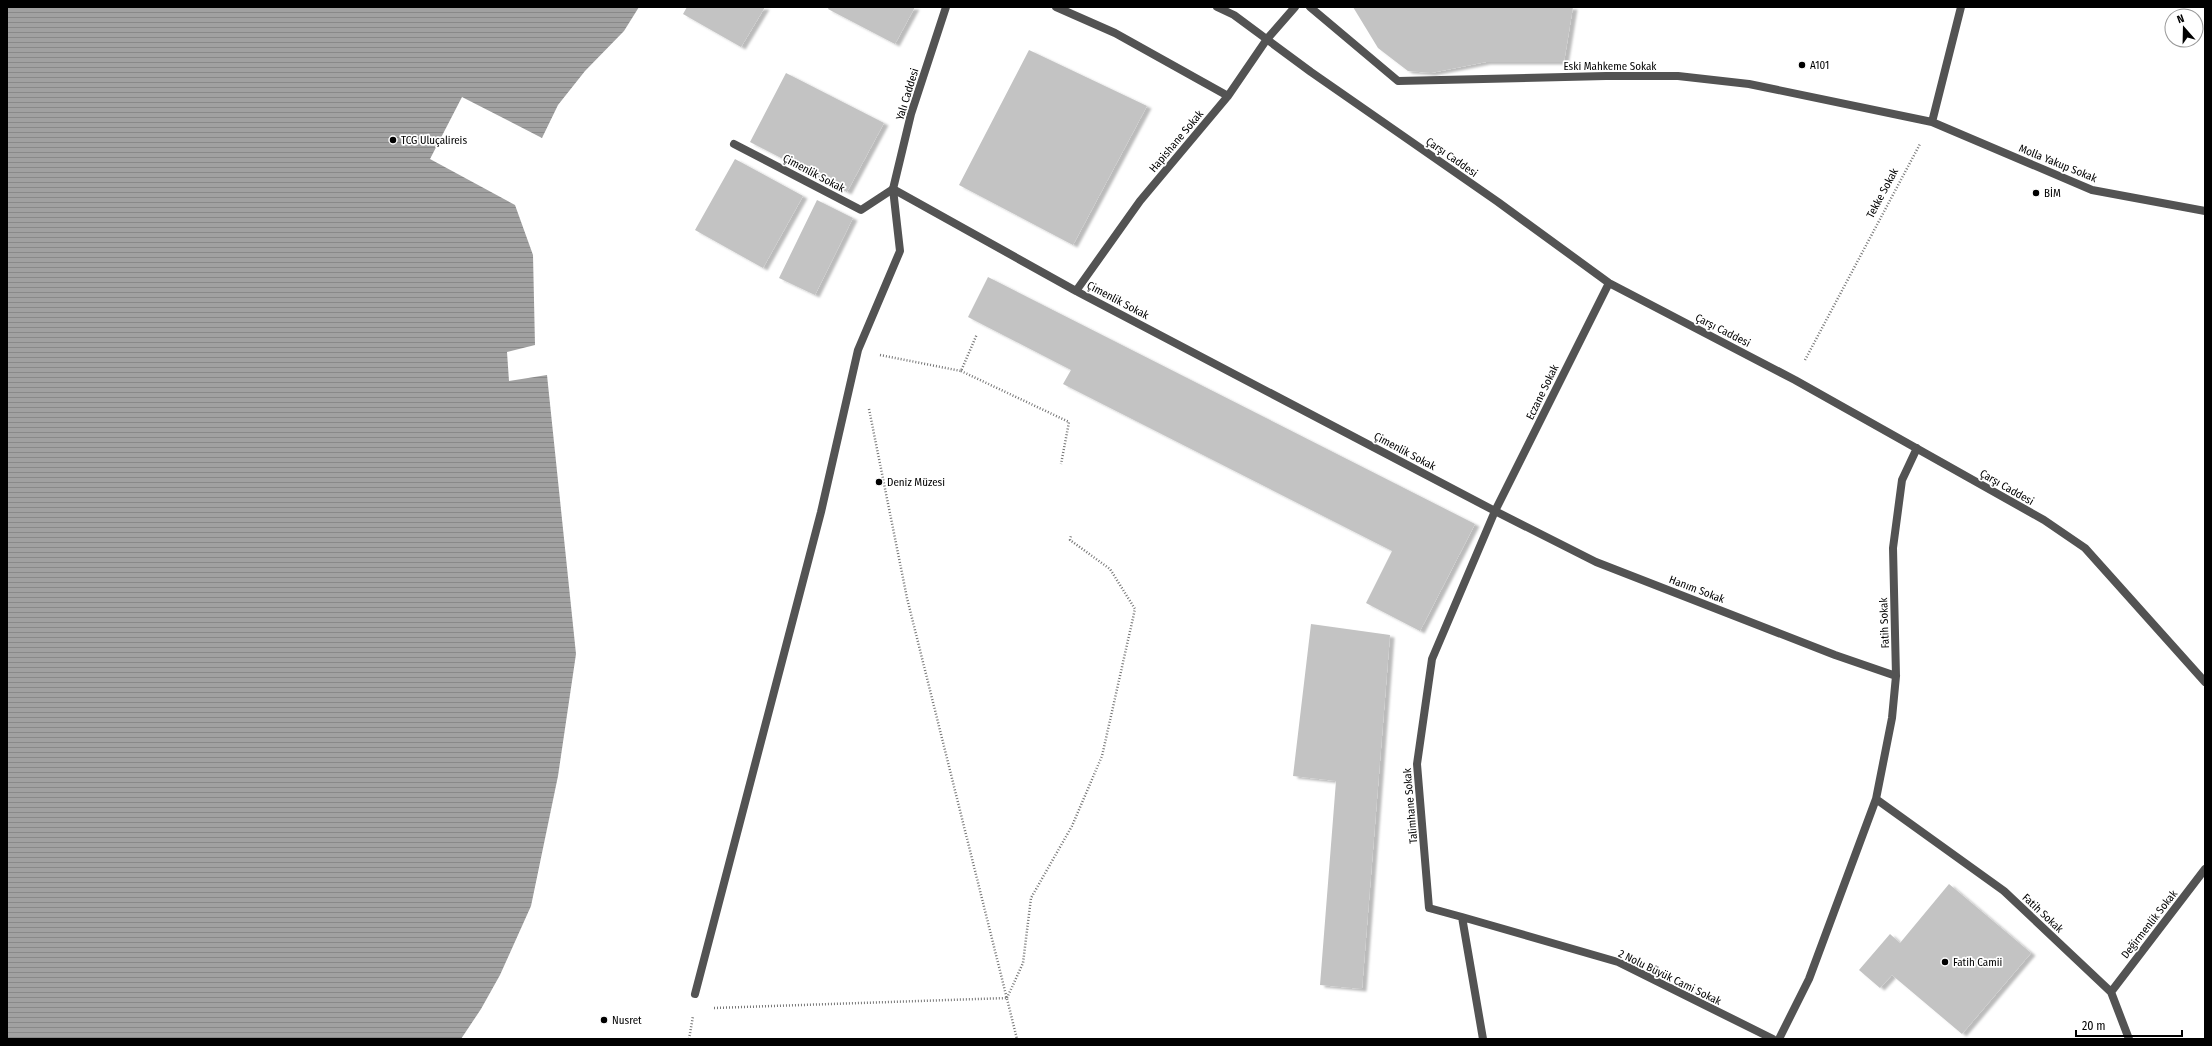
<svg xmlns="http://www.w3.org/2000/svg" width="2212" height="1046" font-family="'Fira Sans Condensed',sans-serif">
	<defs>
		<pattern id="water-rules" width="6" height="5" patternUnits="userSpaceOnUse"><rect width="6" height="5" fill="#a1a1a1"/><path d="M0 2.5h6" fill="none" stroke="#898989"/></pattern>
		<filter id="shadow"><feDropShadow dx="4.5" dy="2.5" stdDeviation="1" flood-color="#0004"/></filter>
	</defs>
	<rect width="100%" height="100%" fill="#fff"/>
	<!-- water -->
	<path fill="url(#water-rules)" d="M 7,7 L 639,7 L 624,31 L 585,71 L 558,105 L 542,138 L 462,97 L 430,159 L 515,205 L 533,255 L 535,345 L 507,352 L 509,381 L 547,375 L 576,654 L 558,776 L 531,906 L 500,975 L 481,1009 L 461,1039 L 7,1039 Z"/>
	<!-- building -->
	<path fill="#c3c3c3" filter="url(#shadow)" d="M 687,7 L 765,7 L 741,47 L 683,14 Z
		M 829,7 L 915,7 L 895,44 L 828,9 Z
		M 1353,7 L 1573,7 L 1564,62 L 1486,62 L 1431,73 L 1408,71 L 1378,48 Z
		M 1029,50 L 1147,106 L 1073,245 L 959,185 Z
		M 786,73 L 884,123 L 847,192 L 750,142 Z
		M 735,159 L 803,196 L 763,268 L 695,230 Z
		M 817,200 L 853,218 L 815,295 L 779,278 Z
		M 988,277 L 1475,524 L 1420,631 L 1366,603 L 1392,551 L 1063,384 L 1071,370 L 968,317 Z
		M 1311,624 L 1390,635 L 1362,989 L 1320,985 L 1336,781 L 1293,776 Z
		M 1949,884 L 2031,953 L 1962,1034 L 1892,975 L 1880,988 L 1859,970 L 1890,934 L 1900,943 Z"/>
	<g fill="none" stroke-linecap="round" stroke-linejoin="round">
		<!-- path -->
		<path stroke="#757575" stroke-width="2.5" stroke-dasharray="1 2" stroke-linecap="butt" d="M 880,355 L 961,371 L 977,334
			M 1805,360 L 1920,144
			M 961,371 L 1069,422 L 1061,464
			M 869,409 L 907,598 L 1017,1039
			M 1007,998 L 1023,963 L 1031,898 L 1072,826 L 1102,756 L 1135,609 L 1110,569 L 1070,540 L 1071,536
			M 714,1008 L 1007,998
			M 689,1039 L 693,1016"/>
		<!-- lane -->
		<path stroke="#535353" stroke-width="8" d="M 695,994 L 821,512 L 858,350 L 900,251 L 893,189"/>
		<!-- street -->
		<path stroke="#535353" stroke-width="8" d="M 1056,7 L 1115,33 L 1228,96
			M 1217,7 L 1234,15 L 1311,72 L 1498,202 L 1609,283 L 1795,380 L 2044,520 L 2085,548 L 2205,682
			M 1310,7 L 1398,81 L 1606,76 L 1678,76 L 1749,84 L 1932,122 L 2092,190 L 2205,211
			M 1932,122 L 1961,7
			M 734,144 L 861,210 L 893,189
			M 893,189 L 1076,291 L 1495,511 L 1596,562 L 1835,655 L 1896,676
			M 893,189 L 911,114 L 946,7
			M 1076,291 L 1140,201 L 1228,96 L 1267,39 L 1295,7
			M 1876,799 L 2004,891 L 2111,992 L 2129,1039
			M 1462,917 L 1618,962 L 1773,1039
			M 2111,992 L 2205,869
			M 1483,1039 L 1462,917 L 1429,908 L 1417,764 L 1432,659 L 1495,511 L 1609,283
			M 1779,1039 L 1809,979 L 1876,799 L 1892,718 L 1896,676 L 1893,548 L 1902,480 L 1917,448"/>
	</g>
	<!-- markers -->
	<g fill="#000" stroke="#fff" stroke-width="1.5">
		<circle cx="1802" cy="65" r="4"/>
		<circle cx="393" cy="140" r="4"/>
		<circle cx="2036" cy="193" r="4"/>
		<circle cx="879" cy="482" r="4"/>
		<circle cx="1945" cy="962" r="4"/>
		<circle cx="604" cy="1020" r="4"/>
	</g>
	<g text-anchor="middle" stroke-width="3.5" stroke-linejoin="round" paint-order="stroke">
		<!-- poi labels -->
		<g font-size="11" fill="#000" stroke="#fff" text-anchor="start">
			<text x="1810" y="69">A101</text>
			<text x="401" y="144">TCG Uluçalireis</text>
			<text x="2044" y="197">BİM</text>
			<text x="887" y="486">Deniz Müzesi</text>
			<text x="1953" y="966">Fatih Camii</text>
			<text x="612" y="1024">Nusret</text>
		</g>
		<!-- street labels -->
		<g font-size="11" fill="#000" stroke="#fff">
			<text x="1610" y="70">Eski Mahkeme Sokak</text>
			<text transform="translate(907 94) rotate(-73)" y="4">Yalı Caddesi</text>
			<text transform="translate(1176 141) rotate(-50)" y="4">Hapishane Sokak</text>
			<text transform="translate(1452 157) rotate(35)" y="4">Çarşı Caddesi</text>
			<text transform="translate(2058 163) rotate(22)" y="4">Molla Yakup Sokak</text>
			<text transform="translate(814 173) rotate(28)" y="4">Çimenlik Sokak</text>
			<text transform="translate(1882 193) rotate(-62)" y="4">Tekke Sokak</text>
			<text transform="translate(1118 300) rotate(28)" y="4">Çimenlik Sokak</text>
			<text transform="translate(1723 330) rotate(27)" y="4">Çarşı Caddesi</text>
			<text transform="translate(1542 392) rotate(-64)" y="4">Eczane Sokak</text>
			<text transform="translate(1405 451) rotate(28)" y="4">Çimenlik Sokak</text>
			<text transform="translate(2007 487) rotate(30)" y="4">Çarşı Caddesi</text>
			<text transform="translate(1697 589) rotate(21)" y="4">Hanım Sokak</text>
			<text transform="translate(1884 623) rotate(-92)" y="4">Fatih Sokak</text>
			<text transform="translate(1410 806) rotate(-95)" y="4">Talimhane Sokak</text>
			<text transform="translate(2043 913) rotate(43)" y="4">Fatih Sokak</text>
			<text transform="translate(2149 924) rotate(-52)" y="4">Değirmenlik Sokak</text>
			<text transform="translate(1670 977) rotate(26)" y="4">2 Nolu Büyük Cami Sokak</text>
		</g>
	</g>
	<!-- border -->
	<rect width="2212" height="1046" fill="none" stroke="#000000" stroke-width="16"/>
	<!-- north arrow -->
	<g transform="translate(2184 28) rotate(340)"><circle r="19" fill="#ffffff" stroke="#999999"/>
	<path d="M0-3L7 15L0 10L-7 15Z" fill="#000000"/>
	<text y="-6" font-size="11" font-weight="bold" text-anchor="middle" fill="#000000">N</text>
	</g>
	<!-- scale -->
	<path d="M2076 1030v6h106v-6" fill="none" stroke="#000000" stroke-width="2"/>
	<text x="2082" y="1030" font-size="12" fill="#000000" stroke="#ffffff" stroke-width="3" paint-order="stroke">20 m</text>
</svg>
